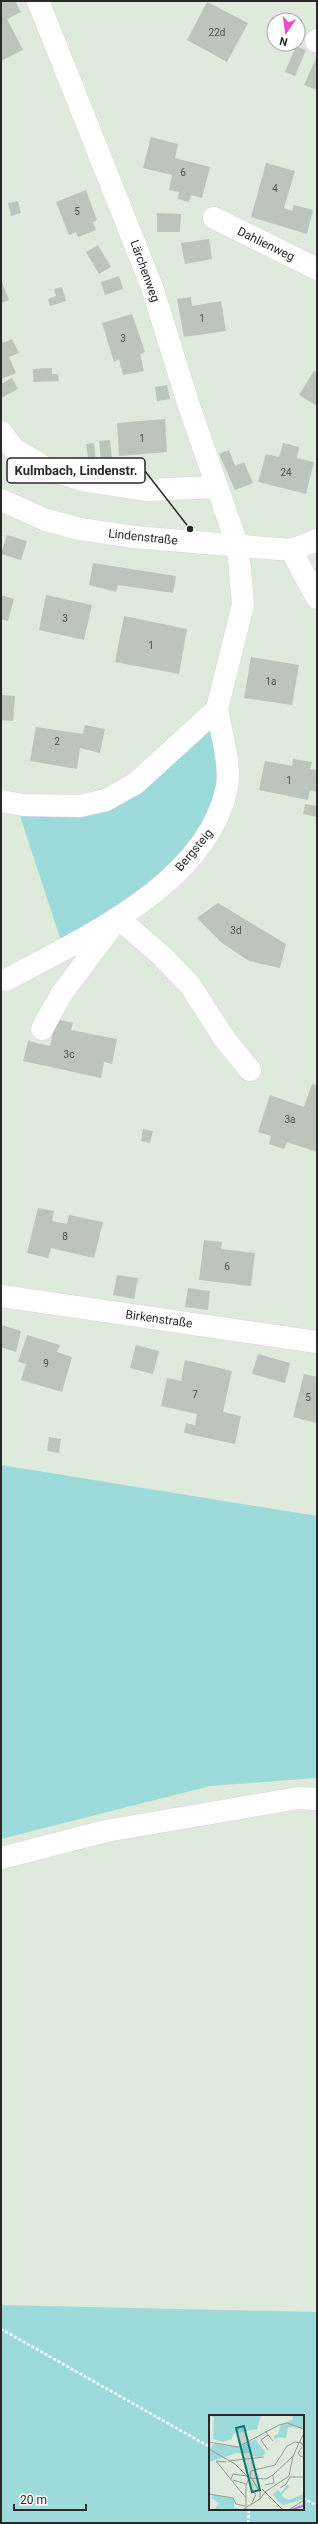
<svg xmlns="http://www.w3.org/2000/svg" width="318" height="2524" font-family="Roboto,sans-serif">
	<rect width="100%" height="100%" fill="#ddeadc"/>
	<!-- green -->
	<path fill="#9ddbdb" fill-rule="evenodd" d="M 217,709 L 227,786 L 194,853 L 64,950 L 16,804 L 106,800 Z
		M 1,1465 L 317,1516 L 317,1778 L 210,1786 L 1,1839 Z
		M 1,2305 L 317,2312 L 317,2523 L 1,2523 ZM 210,2416 L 303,2416 L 303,2509 L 210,2509 Z"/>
	<!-- building -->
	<path fill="#bcc5bc" d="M 1,1 L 15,1 L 21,12 L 7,19 L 23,50 L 1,61 Z
		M 207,2 L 248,23 L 227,62 L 187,40 Z
		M 296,46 L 306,50 L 295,76 L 285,72 Z
		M 317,56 L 317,90 L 304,85 Z
		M 151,137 L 178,144 L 175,158 L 210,167 L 202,198 L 191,195 L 189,202 L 178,199 L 179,192 L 169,190 L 172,175 L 143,168 Z
		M 266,163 L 295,171 L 284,208 L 292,211 L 294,205 L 313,210 L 307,234 L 251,217 Z
		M 86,190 L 97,220 L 93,222 L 96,230 L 78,237 L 76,232 L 69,235 L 56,202 Z
		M 18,201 L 21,213 L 11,216 L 8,203 Z
		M 157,213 L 181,214 L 180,232 L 157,232 Z
		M 209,239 L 212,259 L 185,264 L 181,243 Z
		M 98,245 L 111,267 L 99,274 L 86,252 Z
		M 119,276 L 123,289 L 105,295 L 101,282 Z
		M 1,280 L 9,300 L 1,303 Z
		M 62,287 L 66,301 L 50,306 L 48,299 L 56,296 L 54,289 Z
		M 191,297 L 192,306 L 221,301 L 226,331 L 184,337 L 177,299 Z
		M 132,314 L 145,352 L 140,354 L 144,371 L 123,375 L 119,359 L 114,362 L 102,323 Z
		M 1,339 L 3,343 L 12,339 L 19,353 L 9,357 L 16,373 L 1,379 Z
		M 52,368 L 52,374 L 58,374 L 59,381 L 33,382 L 33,369 Z
		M 314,371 L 317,372 L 317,406 L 299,395 Z
		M 12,378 L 18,389 L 1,398 L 1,384 Z
		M 167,385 L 170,399 L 157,401 L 155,387 Z
		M 165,419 L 167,452 L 119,456 L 117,423 Z
		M 110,440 L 112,459 L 101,460 L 99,441 Z
		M 94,443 L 96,463 L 89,464 L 86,444 Z
		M 283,443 L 299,447 L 297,458 L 314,462 L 306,494 L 258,482 L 266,454 L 279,457 Z
		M 229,450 L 235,466 L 244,462 L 253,483 L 235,490 L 219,454 Z
		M 7,535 L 27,541 L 21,560 L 1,554 Z
		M 93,563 L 176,576 L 173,593 L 118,585 L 116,592 L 89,585 Z
		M 1,595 L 14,599 L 8,621 L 1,619 Z
		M 46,595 L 92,605 L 84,640 L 39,630 Z
		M 124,616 L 187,629 L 179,674 L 115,662 Z
		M 251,657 L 299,665 L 292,705 L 244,698 Z
		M 2,695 L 15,696 L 13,721 L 1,720 Z
		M 85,725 L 105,729 L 100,753 L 80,748 L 77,769 L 30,761 L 36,727 L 83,734 Z
		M 293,759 L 312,762 L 310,769 L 317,770 L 317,792 L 310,790 L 308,800 L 259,790 L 265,761 L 292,766 Z
		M 305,804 L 317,806 L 317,817 L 303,814 Z
		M 218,903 L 286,944 L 280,968 L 249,961 L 222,943 L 197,918 Z
		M 56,1019 L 73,1023 L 71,1030 L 117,1039 L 112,1064 L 104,1062 L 101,1078 L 23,1061 L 28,1041 L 50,1046 Z
		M 312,1084 L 317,1086 L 317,1152 L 287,1142 L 284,1149 L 269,1144 L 271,1136 L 258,1132 L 270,1095 L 304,1107 Z
		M 143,1129 L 153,1131 L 150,1143 L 141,1141 Z
		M 38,1208 L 54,1211 L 52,1221 L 67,1224 L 69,1215 L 103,1222 L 94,1258 L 51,1248 L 48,1258 L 27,1253 Z
		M 204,1240 L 222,1242 L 221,1249 L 255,1253 L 251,1286 L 199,1280 Z
		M 117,1275 L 138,1278 L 134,1299 L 113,1295 Z
		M 188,1288 L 210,1291 L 208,1310 L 185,1307 Z
		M 1,1325 L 21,1331 L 16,1352 L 1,1347 Z
		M 27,1335 L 60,1345 L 57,1352 L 72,1357 L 62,1392 L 21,1380 L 26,1364 L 18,1362 Z
		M 136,1345 L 159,1351 L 153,1374 L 130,1368 Z
		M 258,1354 L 290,1363 L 285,1383 L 252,1374 Z
		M 185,1360 L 232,1371 L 223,1412 L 241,1416 L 235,1444 L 184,1433 L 186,1423 L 195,1425 L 197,1414 L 161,1406 L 167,1378 L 181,1381 Z
		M 304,1374 L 317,1377 L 317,1423 L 293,1417 Z
		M 49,1437 L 61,1439 L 59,1453 L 47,1451 Z"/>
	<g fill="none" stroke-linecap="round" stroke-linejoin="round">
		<!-- minor casing -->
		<g stroke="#e0d2de" stroke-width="23">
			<path id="minor" d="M 316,41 L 317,40
				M 214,218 L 317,269
				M 1,432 L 14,449 L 48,469 L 82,480 L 148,490 L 216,487
				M 1,500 L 46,520 L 80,529 L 134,537 L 291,550 L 317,540
				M 291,550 L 317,598
				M 1,801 L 23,805 L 80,806 L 106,800 L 136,783 L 217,709 L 243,605 L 238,547 L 188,403 L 152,287 L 38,1
				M 118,918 L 162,956 L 190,985 L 224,1038 L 250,1070
				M 1,980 L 8,979 C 86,937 208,883 227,787 C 231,765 221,731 217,709
				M 42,1029 L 62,993 L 113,925
				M 1,1296 L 317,1342
				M 1,1858 L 106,1831 L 298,1798 L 317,1799"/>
		</g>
		<!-- path -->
		<path stroke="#fff" stroke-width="2.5" stroke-dasharray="3 2" stroke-linecap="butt" d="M 1,2329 L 210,2447
			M 303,2498 L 317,2506
			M 248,2523 L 249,2509"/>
		<!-- minor -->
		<use href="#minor" stroke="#fff" stroke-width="22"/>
	</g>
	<g text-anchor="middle" stroke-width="3.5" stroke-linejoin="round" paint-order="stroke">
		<!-- number labels -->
		<g font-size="10" fill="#4e504e">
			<text x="217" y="36">22d</text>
			<text x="183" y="176">6</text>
			<text x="275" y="192">4</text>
			<text x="77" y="215">5</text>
			<text x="202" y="322">1</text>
			<text x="123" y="342">3</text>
			<text x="142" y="442">1</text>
			<text x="286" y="476">24</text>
			<text x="65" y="622">3</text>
			<text x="151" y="649">1</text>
			<text x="271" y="685">1a</text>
			<text x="57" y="745">2</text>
			<text x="289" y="784">1</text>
			<text x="236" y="934">3d</text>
			<text x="69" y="1058">3c</text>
			<text x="290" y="1123">3a</text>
			<text x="65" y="1240">8</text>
			<text x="227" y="1270">6</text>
			<text x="46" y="1367">9</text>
			<text x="195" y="1398">7</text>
			<text x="308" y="1401">5</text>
		</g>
		<!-- street labels -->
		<g font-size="12" fill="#292929" stroke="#fff">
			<text transform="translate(266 244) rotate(26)" y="4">Dahlienweg</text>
			<text transform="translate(145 271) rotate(70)" y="4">Lärchenweg</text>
			<text transform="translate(143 537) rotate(6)" y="4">Lindenstraße</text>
			<text transform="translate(194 850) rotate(-50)" y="4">Bergsteig</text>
			<text transform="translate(159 1319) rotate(8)" y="4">Birkenstraße</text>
		</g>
	</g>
	<!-- overview -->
	<g transform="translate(209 2415)">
		<rect width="95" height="95" fill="#ddeadc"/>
		<path d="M 0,0 L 52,0 L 48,14 L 24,19 L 23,24 L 14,27 L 4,24 L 5,2 ZM 83,0 L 95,0 L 95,13 L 79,12 L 77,23 L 69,22 L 65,25 L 65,21 L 69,19 L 72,10 L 84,4 ZM 46,24 L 57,38 L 52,42 L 43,41 L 42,38 L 27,38 L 0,47 L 0,35 L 5,29 L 31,32 ZM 78,70 L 81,71 L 73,79 L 74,82 L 80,85 L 95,79 L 95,84 L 74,90 L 69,86 L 64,79 L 69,75 L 72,78 ZM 4,80 L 25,84 L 25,93 L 30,93 L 29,95 L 13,95 L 13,92 L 12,95 L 5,95 L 10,88 L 2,83 Z" fill="#9ddbdb"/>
		<path fill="none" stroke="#b979e2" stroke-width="2" d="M 83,95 L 95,90"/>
		<path fill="none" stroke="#959d94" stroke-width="1" d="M 56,16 L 64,26M 59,20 L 52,25 L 59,35M 0,27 L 29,32 L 70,10 L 78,8 L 95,14M 93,32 L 89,38 L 91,41 L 95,42M 0,34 L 26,49 L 40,63M 19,46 L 55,42M 17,47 L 7,46 L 37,83M 81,62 L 94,62M 40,63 L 57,64 L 64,60 L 84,41M 22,64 L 24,59 L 38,61M 24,65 L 37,69M 56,70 L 65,68 L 64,60M 71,73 L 77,69 L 81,62M 53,74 L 74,95M 56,77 L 80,61 L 84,41 L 95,18M 0,79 L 24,83 L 27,89 L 36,91M 51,85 L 51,77 L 41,61 L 42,56 L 66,50 L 78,31 L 86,27 L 93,28 L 95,33M 42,90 L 47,79 L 42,76M 33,95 L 51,84 L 56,77M 37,95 L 37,70 L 40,63M 80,95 L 95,85"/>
		<path fill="#0f766e" fill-opacity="0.15" stroke="#0f766e" stroke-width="2" d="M 35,11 L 51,75 L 43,77 L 27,13 Z"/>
		<rect width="95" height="95" fill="none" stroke="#292929" stroke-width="2"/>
	</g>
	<!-- callouts -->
	<path fill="none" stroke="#292929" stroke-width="1.5" d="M190 529L145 471"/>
	<circle fill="#292929" stroke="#fff" stroke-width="1.5" cx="190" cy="529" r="4"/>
	<rect fill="#fff" stroke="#292929" stroke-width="1.5" x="7" y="458" width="138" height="25" rx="4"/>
	<g font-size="13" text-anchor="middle" font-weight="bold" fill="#292929">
		<text x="76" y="475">Kulmbach, Lindenstr.</text>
	</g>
	<!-- border -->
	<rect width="318" height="2524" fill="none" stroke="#292929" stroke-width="4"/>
	<!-- north arrow -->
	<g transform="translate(286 32) rotate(194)"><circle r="19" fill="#ffffff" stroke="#a9a9a9"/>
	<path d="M0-3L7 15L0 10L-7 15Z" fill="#e84bd0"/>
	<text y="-6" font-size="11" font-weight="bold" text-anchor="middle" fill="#292929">N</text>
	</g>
	<!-- scale -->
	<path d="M14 2504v6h72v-6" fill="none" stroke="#292929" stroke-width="2"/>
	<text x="20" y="2504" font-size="12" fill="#292929" stroke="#ffffff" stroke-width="3" paint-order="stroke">20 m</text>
</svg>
